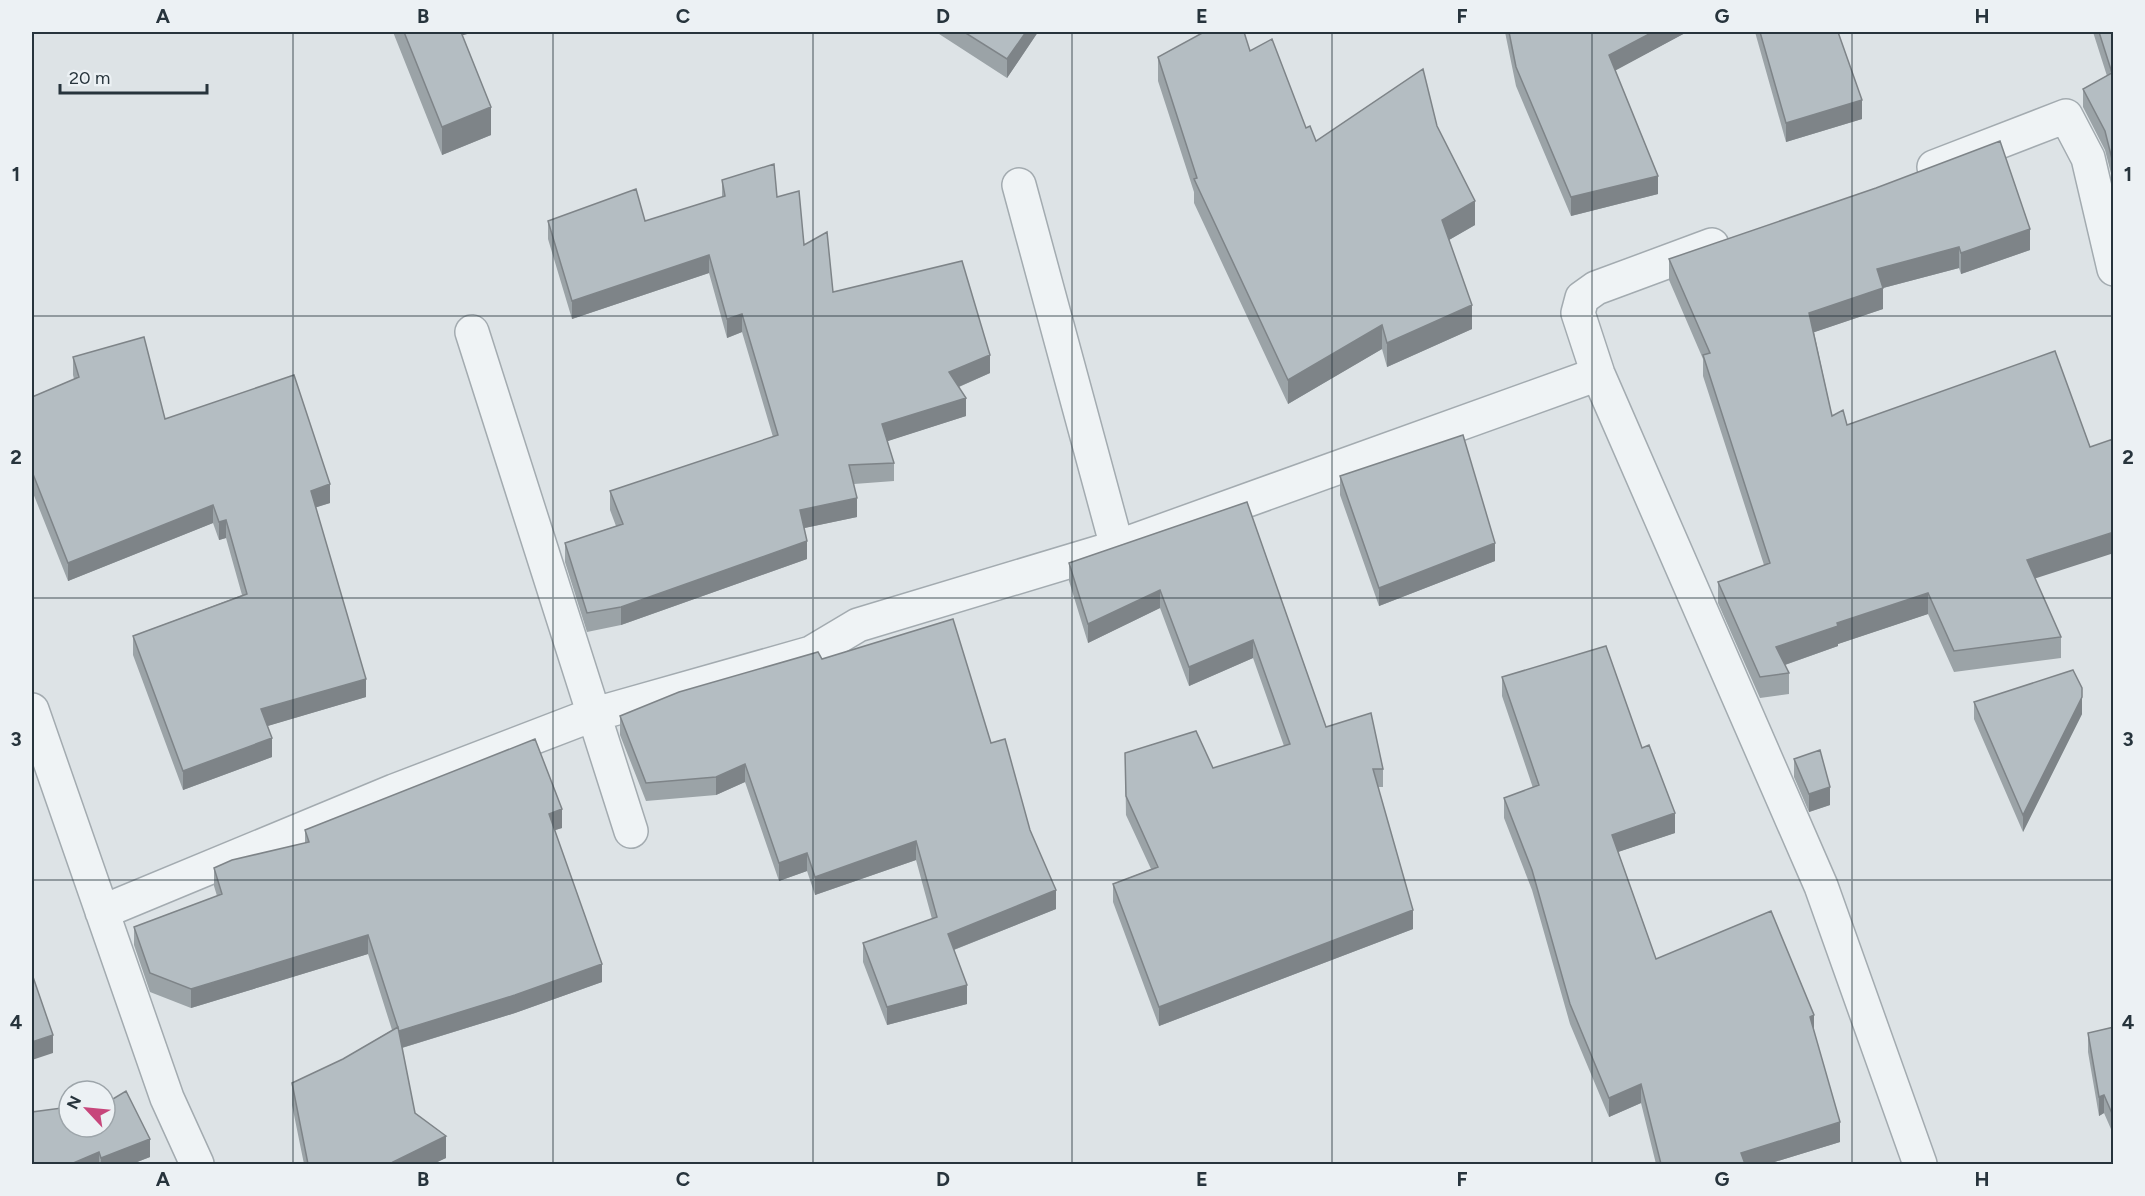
<svg xmlns="http://www.w3.org/2000/svg" width="2145" height="1196" font-family="Figtree,sans-serif">
	<rect width="100%" height="100%" fill="#dde3e6"/>
	<g fill="none" stroke-linecap="round" stroke-linejoin="round">
		<!-- minor casing -->
		<g stroke="#a3abb0" stroke-width="36">
			<path id="minor" d="M 1934,167 L 2066,116 L 2088,158 L 2114,269
				M 1019,185 L 1117,547
				M 1712,245 L 1596,288 L 1582,298 L 1578,313 L 1598,374 L 1821,886 L 1920,1164
				M 472,332 L 631,831
				M 32,710 L 167,1098 L 197,1164
				M 102,912 L 394,791 L 592,715 L 811,653 L 858,625 L 1117,547 L 1598,374"/>
		</g>
		<!-- minor -->
		<use href="#minor" stroke="#eff3f5" stroke-width="33"/>
	</g>
	<!-- wall -->
	<path fill="#9ba3a7" d="M 393,32 L 475,32 L 462,35 L 491,135 L 442,155 Z
		M 936,32 L 1038,32 L 1007,78 Z
		M 1505,32 L 1687,32 L 1615,70 L 1658,194 L 1571,216 L 1516,86 Z
		M 1755,32 L 1838,32 L 1862,119 L 1786,142 Z
		M 2093,32 L 2114,32 L 2114,185 L 2105,150 L 2083,107 L 2083,89 L 2107,76 Z
		M 1250,51 L 1316,141 L 1437,126 L 1475,225 L 1449,240 L 1472,329 L 1387,367 L 1382,349 L 1288,404 L 1194,203 L 1194,192 L 1158,81 L 1158,57 Z
		M 722,180 L 777,197 L 804,245 L 833,292 L 990,373 L 959,387 L 966,416 L 887,441 L 894,463 L 894,481 L 854,484 L 857,517 L 804,528 L 807,559 L 621,625 L 587,632 L 565,562 L 565,543 L 616,526 L 610,510 L 610,491 L 773,437 L 742,332 L 727,338 L 709,273 L 572,319 L 548,239 L 548,221 L 645,221 L 722,197 Z
		M 2030,229 L 2030,250 L 1961,274 L 1959,268 L 1883,288 L 1883,309 L 1814,332 L 1832,416 L 1847,425 L 2035,579 L 2061,637 L 2061,658 L 1954,672 L 1928,614 L 1838,644 L 1838,646 L 1785,665 L 1789,673 L 1789,694 L 1760,698 L 1718,603 L 1718,582 L 1764,565 L 1703,376 L 1703,359 L 1669,280 L 1669,259 Z
		M 73,357 L 165,419 L 330,503 L 316,507 L 366,697 L 267,726 L 272,757 L 183,790 L 133,655 L 133,636 L 242,595 L 226,538 L 219,540 L 213,523 L 68,581 L 33,493 L 32,493 L 32,397 L 74,379 L 73,375 Z
		M 1340,476 L 1495,561 L 1379,606 L 1340,495 Z
		M 1247,502 L 1326,727 L 1383,769 L 1383,787 L 1378,787 L 1413,929 L 1159,1026 L 1113,902 L 1113,884 L 1151,869 L 1126,815 L 1125,753 L 1213,768 L 1284,746 L 1253,658 L 1189,686 L 1160,608 L 1088,643 L 1069,581 L 1069,563 Z
		M 822,659 L 991,743 L 1030,830 L 1056,909 L 954,950 L 967,1004 L 887,1025 L 863,962 L 863,943 L 932,919 L 916,860 L 815,895 L 807,871 L 779,881 L 745,782 L 716,795 L 646,801 L 620,735 L 620,716 Z
		M 1502,677 L 1642,748 L 1675,833 L 1618,852 L 1656,959 L 1814,1031 L 1840,1142 L 1768,1164 L 1656,1164 L 1641,1103 L 1609,1117 L 1570,1024 L 1532,890 L 1504,818 L 1504,798 L 1533,788 L 1502,696 Z
		M 1974,702 L 2082,714 L 2023,832 L 1974,719 Z
		M 1794,759 L 1830,805 L 1809,812 L 1794,777 Z
		M 562,828 L 555,830 L 602,982 L 515,1013 L 402,1048 L 415,1113 L 446,1158 L 433,1164 L 304,1164 L 292,1105 L 292,1083 L 343,1059 L 392,1030 L 368,954 L 191,1008 L 150,992 L 134,945 L 134,927 L 217,896 L 214,886 L 214,868 L 305,843 L 305,830 Z
		M 2114,1027 L 2114,1136 L 2104,1113 L 2099,1116 L 2088,1052 L 2088,1033 Z
		M 32,1112 L 150,1157 L 132,1164 L 32,1164 Z"/>
	<!-- shaded-wall -->
	<path fill="#7e8488" d="M 452,32 L 475,32 L 452,38 Z
		M 1026,32 L 1038,32 L 1007,78 L 1007,59 Z
		M 1653,32 L 1687,32 L 1609,74 L 1609,55 Z
		M 1862,100 L 1862,119 L 1786,142 L 1786,123 Z
		M 491,107 L 491,135 L 442,155 L 442,127 Z
		M 1658,176 L 1658,194 L 1571,216 L 1571,197 Z
		M 1475,201 L 1475,225 L 1442,244 L 1442,220 Z
		M 2030,229 L 2030,250 L 1961,274 L 1961,253 Z
		M 1959,247 L 1959,268 L 1883,288 L 1883,309 L 1809,334 L 1809,313 L 1877,269 Z
		M 709,255 L 709,273 L 572,319 L 572,301 Z
		M 1472,305 L 1472,329 L 1387,367 L 1387,343 Z
		M 742,314 L 742,332 L 727,338 L 727,319 Z
		M 1382,325 L 1382,349 L 1288,404 L 1288,380 Z
		M 990,355 L 990,373 L 949,391 L 949,372 Z
		M 966,398 L 966,416 L 882,443 L 882,424 Z
		M 33,474 L 33,493 L 32,493 L 32,475 Z
		M 330,484 L 330,503 L 311,509 L 311,491 Z
		M 857,498 L 857,517 L 800,529 L 800,510 Z
		M 213,505 L 213,523 L 68,581 L 68,563 Z
		M 226,520 L 226,538 L 219,540 L 219,522 Z
		M 2114,532 L 2114,553 L 2027,581 L 2027,560 Z
		M 807,541 L 807,559 L 621,625 L 621,607 Z
		M 1495,543 L 1495,561 L 1379,606 L 1379,588 Z
		M 1160,590 L 1160,608 L 1088,643 L 1088,624 Z
		M 1928,593 L 1928,614 L 1838,644 L 1838,646 L 1776,668 L 1776,647 L 1837,623 Z
		M 1253,640 L 1253,658 L 1189,686 L 1189,667 Z
		M 366,679 L 366,697 L 261,728 L 261,709 Z
		M 2082,697 L 2082,714 L 2023,832 L 2023,815 Z
		M 272,738 L 272,757 L 183,790 L 183,771 Z
		M 745,764 L 745,782 L 716,795 L 716,777 Z
		M 1830,787 L 1830,805 L 1809,812 L 1809,794 Z
		M 562,809 L 562,828 L 549,832 L 549,814 Z
		M 1675,813 L 1675,833 L 1612,854 L 1612,835 Z
		M 916,841 L 916,860 L 815,895 L 815,877 Z
		M 807,853 L 807,871 L 779,881 L 779,863 Z
		M 1056,890 L 1056,909 L 948,952 L 948,934 Z
		M 1413,910 L 1413,929 L 1159,1026 L 1159,1007 Z
		M 368,935 L 368,954 L 191,1008 L 191,989 Z
		M 602,964 L 602,982 L 515,1013 L 398,1049 L 398,1031 Z
		M 967,985 L 967,1004 L 887,1025 L 887,1007 Z
		M 1814,1015 L 1814,1035 L 1810,1017 Z
		M 53,1035 L 53,1053 L 32,1060 L 32,1042 Z
		M 1641,1084 L 1641,1103 L 1609,1117 L 1609,1098 Z
		M 2104,1095 L 2104,1113 L 2099,1116 L 2099,1097 Z
		M 1840,1122 L 1840,1142 L 1768,1164 L 1741,1164 L 1741,1153 Z
		M 446,1136 L 446,1158 L 433,1164 L 393,1164 L 393,1162 Z
		M 150,1139 L 150,1157 L 132,1164 L 101,1164 L 101,1158 Z
		M 99,1152 L 99,1164 L 71,1164 Z"/>
	<!-- building -->
	<path fill="#b4bdc2" stroke="#7e8488" stroke-width="1.5" d="M 404,32 L 461,32 L 491,107 L 442,127 Z
		M 964,32 L 1026,32 L 1007,59 Z
		M 1204,32 L 1244,32 L 1250,51 L 1272,39 L 1306,128 L 1310,126 L 1316,141 L 1423,69 L 1437,126 L 1475,201 L 1442,220 L 1472,305 L 1387,343 L 1382,325 L 1288,380 L 1194,179 L 1197,178 L 1158,57 Z
		M 1509,32 L 1653,32 L 1609,55 L 1658,176 L 1571,197 L 1516,67 Z
		M 1760,32 L 1838,32 L 1862,100 L 1786,123 Z
		M 2099,32 L 2114,32 L 2114,167 L 2105,131 L 2083,89 L 2112,73 Z
		M 2000,141 L 2030,229 L 1961,253 L 1959,247 L 1877,269 L 1883,288 L 1809,313 L 1832,416 L 1843,410 L 1847,425 L 2055,351 L 2090,447 L 2113,439 L 2114,532 L 2027,560 L 2061,637 L 1954,651 L 1928,593 L 1837,623 L 1838,626 L 1776,647 L 1789,673 L 1760,677 L 1718,582 L 1770,563 L 1703,355 L 1710,353 L 1669,259 L 1876,188 Z
		M 774,164 L 777,197 L 799,191 L 804,245 L 827,232 L 833,292 L 962,261 L 990,355 L 949,372 L 966,398 L 882,424 L 894,463 L 849,465 L 857,498 L 800,510 L 807,541 L 621,607 L 587,613 L 565,543 L 623,524 L 610,491 L 778,435 L 742,314 L 727,319 L 709,255 L 572,301 L 548,221 L 636,189 L 645,221 L 725,196 L 722,180 Z
		M 144,337 L 165,419 L 294,375 L 330,484 L 311,491 L 366,679 L 261,709 L 272,738 L 183,771 L 133,636 L 247,594 L 226,520 L 219,522 L 213,505 L 68,563 L 33,474 L 32,475 L 32,397 L 79,377 L 73,357 Z
		M 1463,435 L 1495,543 L 1379,588 L 1340,476 Z
		M 1247,502 L 1326,727 L 1371,713 L 1383,769 L 1373,769 L 1413,910 L 1159,1007 L 1113,884 L 1158,867 L 1126,796 L 1125,753 L 1196,731 L 1213,768 L 1290,744 L 1253,640 L 1189,667 L 1160,590 L 1088,624 L 1069,563 Z
		M 953,619 L 991,743 L 1005,739 L 1030,830 L 1056,890 L 948,934 L 967,985 L 887,1007 L 863,943 L 937,917 L 916,841 L 815,877 L 807,853 L 779,863 L 745,764 L 716,777 L 646,783 L 620,716 L 679,692 L 818,652 L 822,659 Z
		M 1606,646 L 1642,748 L 1649,745 L 1675,813 L 1612,835 L 1656,959 L 1771,911 L 1814,1015 L 1810,1017 L 1840,1122 L 1741,1153 L 1745,1164 L 1661,1164 L 1641,1084 L 1609,1098 L 1570,1004 L 1532,870 L 1504,798 L 1539,785 L 1502,677 Z
		M 2073,670 L 2082,688 L 2082,697 L 2023,815 L 1974,702 Z
		M 535,739 L 562,809 L 549,814 L 602,964 L 515,995 L 399,1031 L 368,935 L 191,989 L 150,973 L 134,927 L 222,894 L 214,868 L 232,860 L 309,842 L 305,830 Z
		M 1820,750 L 1830,787 L 1809,794 L 1794,759 Z
		M 32,974 L 53,1035 L 32,1042 Z
		M 398,1027 L 415,1113 L 446,1136 L 393,1162 L 395,1164 L 308,1164 L 292,1083 L 343,1059 Z
		M 2114,1027 L 2114,1118 L 2104,1095 L 2099,1097 L 2088,1033 Z
		M 126,1091 L 150,1139 L 101,1158 L 99,1152 L 71,1164 L 32,1164 L 32,1112 L 69,1107 L 69,1127 L 105,1127 L 105,1103 L 108,1102 Z"/>
	<!-- grid -->
	<path fill="none" stroke="#27343c" stroke-width="1.5" stroke-opacity="0.55" d="M 293,32 L 293,1164M 553,32 L 553,1164M 813,32 L 813,1164M 1072,32 L 1072,1164M 1332,32 L 1332,1164M 1592,32 L 1592,1164M 1852,32 L 1852,1164M 32,316 L 2114,316M 32,598 L 2114,598M 32,880 L 2114,880"/>
	<!-- border -->
	<rect width="2145" height="1196" fill="none" stroke="#ecf1f4" stroke-width="66"/>
	<!-- north arrow -->
	<g transform="translate(87 1109) rotate(296)"><circle r="28" fill="#ecf1f4" stroke="#9da5aa" stroke-width="1.5"/>
	<path d="M0-4.5L10 22L0 15L-10 22Z" fill="#c7467b"/>
	<text y="-9" font-size="16" font-weight="bold" text-anchor="middle" fill="#27343c">N</text>
	</g>
	<!-- scale -->
	<path d="M60 84v9h147v-9" fill="none" stroke="#27343c" stroke-width="3"/>
	<text x="69" y="84" font-size="18" fill="#27343c" stroke="#ecf1f4" stroke-width="4.5" paint-order="stroke">20 m</text>
	<rect x="33" y="33" width="2079" height="1130" fill="none" stroke="#27343c" stroke-width="2"/>
	<g font-size="20" text-anchor="middle" font-weight="bold" fill="#27343c">
		<text x="163" y="23">A</text>
		<text x="423" y="23">B</text>
		<text x="683" y="23">C</text>
		<text x="943" y="23">D</text>
		<text x="1202" y="23">E</text>
		<text x="1462" y="23">F</text>
		<text x="1722" y="23">G</text>
		<text x="1982" y="23">H</text>
		<text x="16" y="181">1</text>
		<text x="2128" y="181">1</text>
		<text x="16" y="464">2</text>
		<text x="2128" y="464">2</text>
		<text x="16" y="746">3</text>
		<text x="2128" y="746">3</text>
		<text x="16" y="1029">4</text>
		<text x="2128" y="1029">4</text>
		<text x="163" y="1186">A</text>
		<text x="423" y="1186">B</text>
		<text x="683" y="1186">C</text>
		<text x="943" y="1186">D</text>
		<text x="1202" y="1186">E</text>
		<text x="1462" y="1186">F</text>
		<text x="1722" y="1186">G</text>
		<text x="1982" y="1186">H</text>
	</g>
</svg>
